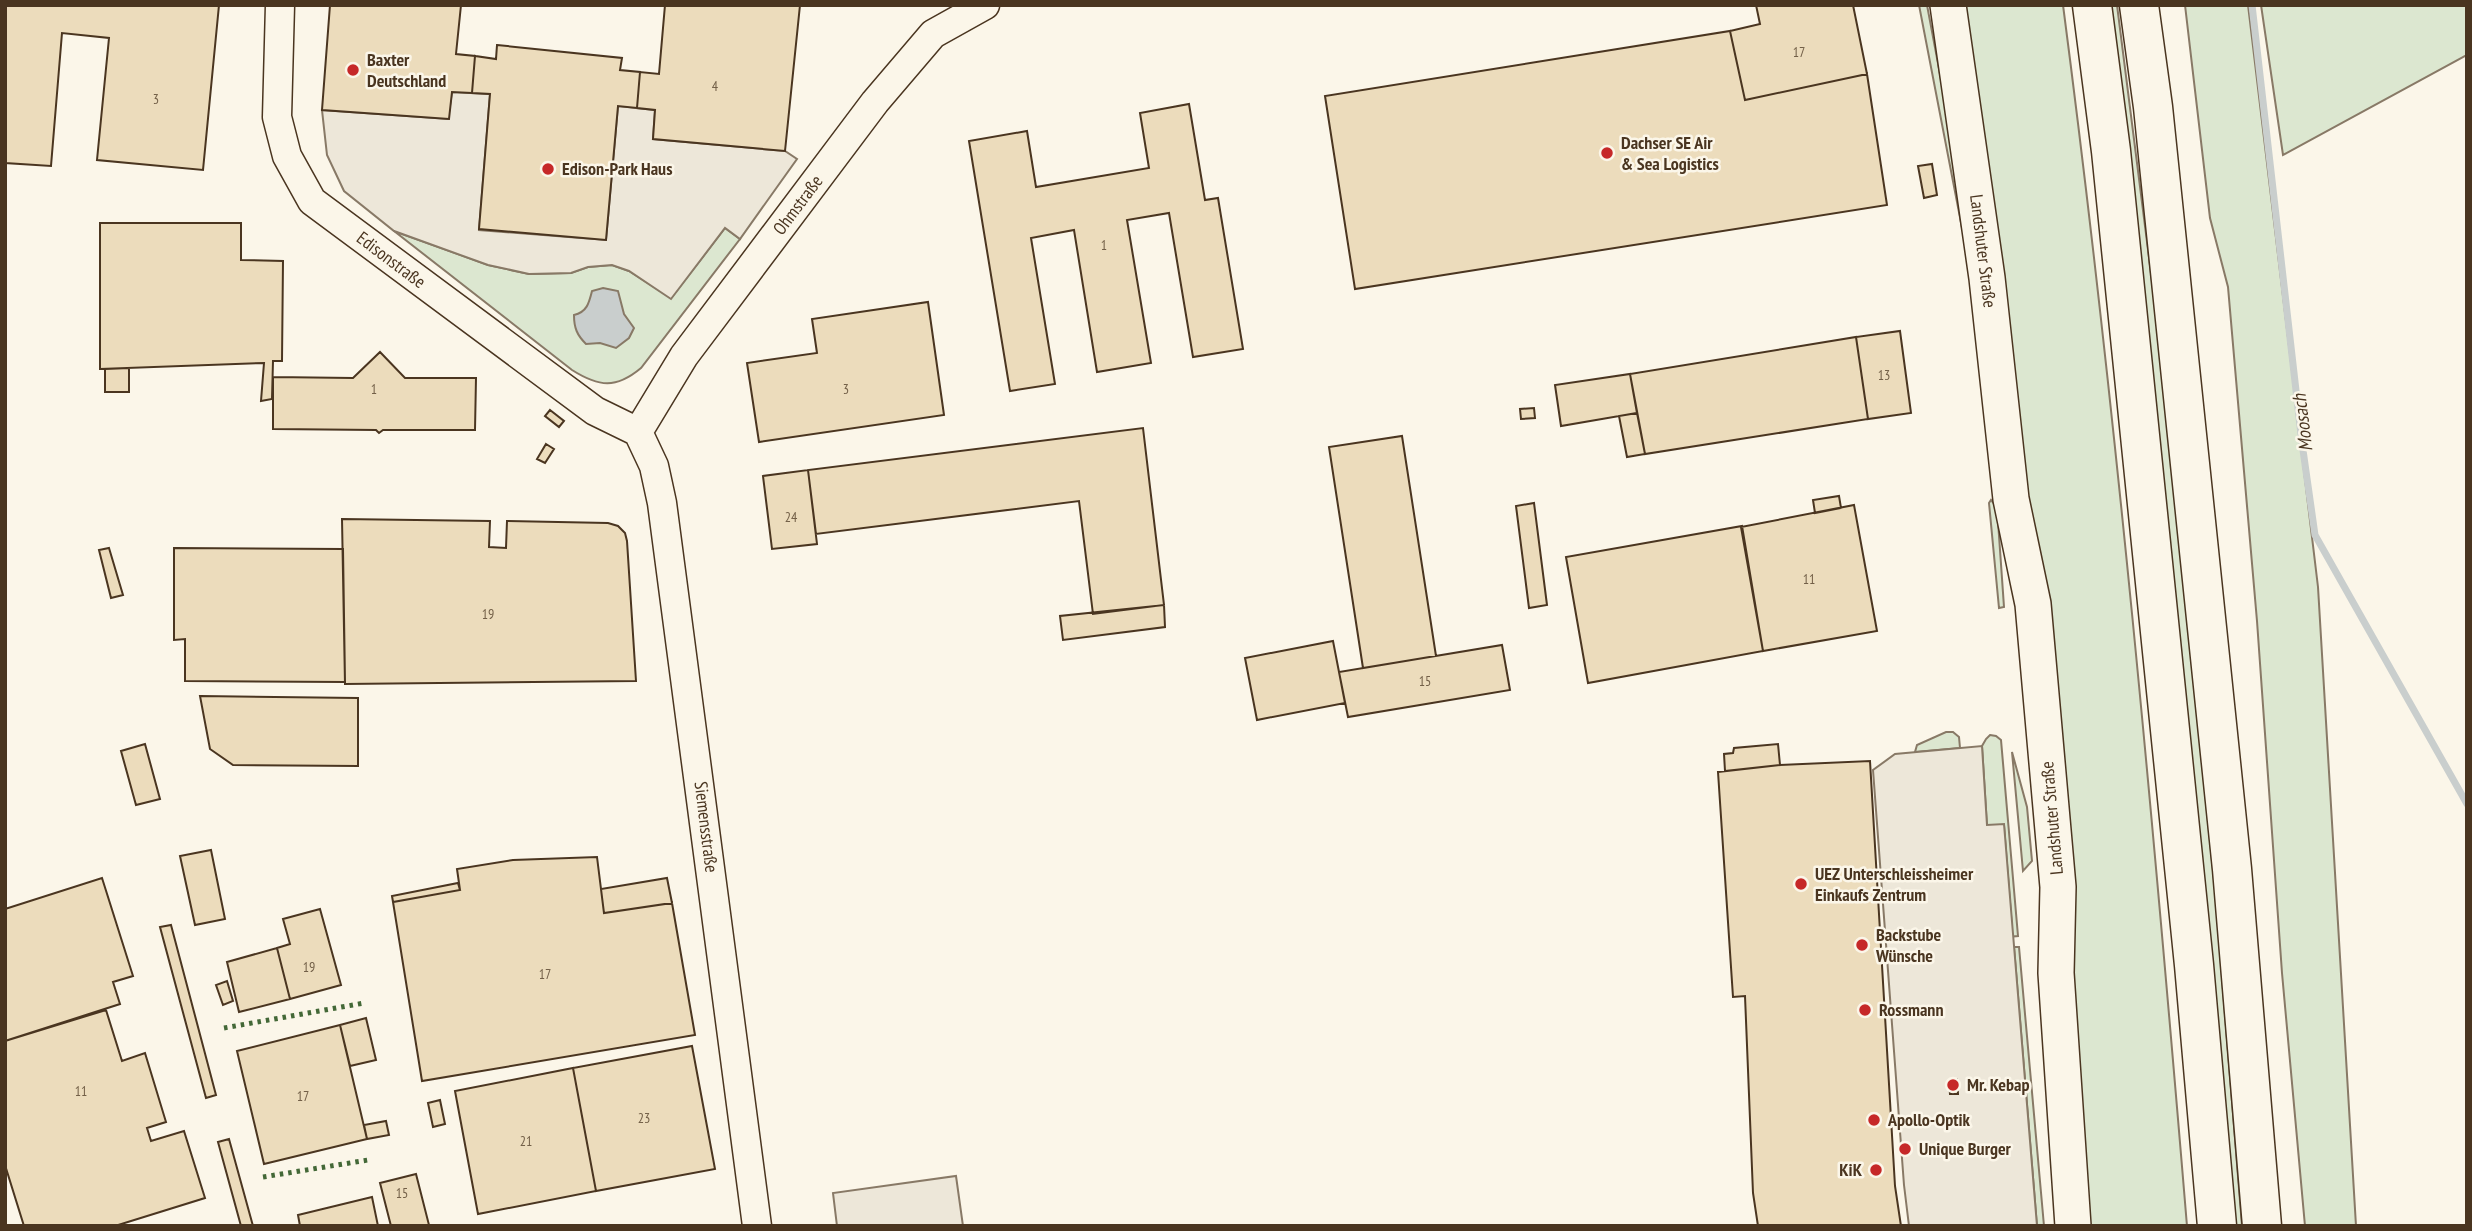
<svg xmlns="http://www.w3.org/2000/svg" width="2472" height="1231" font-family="'PT Sans Narrow',sans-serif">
	<rect width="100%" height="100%" fill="#fbf6e9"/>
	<!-- green -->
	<path fill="#dce7d0" stroke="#887966" stroke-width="2" d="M 1919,5 L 1927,5 L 1968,223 L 1962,228 Z
		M 1965,5 L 2063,5 C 2116,411 2153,818 2187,1226 L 2089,1226 L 2038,574 Z
		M 2104,5 L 2117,5 L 2156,313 L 2215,890 L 2242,1226 L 2229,1226 Z
		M 2185,5 L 2248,5 L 2318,587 L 2356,1226 L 2305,1226 L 2282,973 L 2257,621 L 2228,287 L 2210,218 Z
		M 2261,5 L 2467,5 L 2467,55 L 2283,155 Z
		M 725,228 L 740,239 L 641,368 C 616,389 599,387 572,370 L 394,231 L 488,265 L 529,274 L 571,273 L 588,267 L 612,265 L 629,271 L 671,298 Z
		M 1991,500 L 1997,507 L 2004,607 L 1999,608 L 1989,503 Z
		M 1946,732 L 1953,732 L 1959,737 L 1960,748 L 1915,752 L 1917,745 Z
		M 1990,735 L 1996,736 L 2001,740 L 2018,936 L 1996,938 L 2012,928 L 2004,825 L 1987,826 L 1982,746 L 1986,739 Z
		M 2012,752 L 2027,807 L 2032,861 L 2023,871 Z
		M 2014,947 L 2019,947 L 2044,1226 L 2037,1226 Z"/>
	<!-- parking -->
	<path fill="#ede7d9" stroke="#887966" stroke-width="2" d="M 452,92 L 490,94 L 479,230 L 606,240 L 618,106 L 655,110 L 653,139 L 785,151 L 797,159 L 740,239 L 725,228 L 671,299 L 629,271 L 612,265 L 588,267 L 571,273 L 529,274 L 488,265 L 394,231 L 344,191 L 327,155 L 322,110 L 448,119 Z
		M 1982,746 L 1987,825 L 2004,824 L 2037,1226 L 1909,1226 L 1904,1185 L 1873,770 L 1895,754 Z
		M 956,1176 L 963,1226 L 837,1226 L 833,1193 Z"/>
	<!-- water -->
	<path fill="#c9cecd" stroke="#887966" stroke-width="2" d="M 603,288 L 618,291 L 624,314 L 634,328 L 629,338 L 616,348 L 600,343 L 586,344 C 577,335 574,328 574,315 C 587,312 589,303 592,291 Z"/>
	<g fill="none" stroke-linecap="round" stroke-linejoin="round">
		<!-- stream -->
		<path stroke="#c9cecd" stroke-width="7" d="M 2252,5 L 2302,443 L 2315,535 L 2467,804"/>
	</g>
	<!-- building -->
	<path fill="#ecdcbc" stroke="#4a3520" stroke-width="2" d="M 5,5 L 219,5 L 203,170 L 97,160 L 109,38 L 62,33 L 51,166 L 5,163 Z
		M 330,5 L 461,5 L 456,54 L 475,56 L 472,93 L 452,92 L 449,119 L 322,110 Z
		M 665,5 L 800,5 L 785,151 L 653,139 L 655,110 L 637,108 L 640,72 L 659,74 Z
		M 1756,5 L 1853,5 L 1867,74 L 1745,100 L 1730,31 L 1760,24 Z
		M 1730,31 L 1745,100 L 1867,74 L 1887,205 L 1355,289 L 1325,96 Z
		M 497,45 L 622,58 L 620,70 L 640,72 L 637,108 L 618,106 L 606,240 L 479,229 L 490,94 L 472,93 L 475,56 L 496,59 Z
		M 1189,104 L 1205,200 L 1218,198 L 1243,349 L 1193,357 L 1169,213 L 1127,220 L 1151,363 L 1097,372 L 1074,230 L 1031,238 L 1055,384 L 1010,391 L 969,141 L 1027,131 L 1036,187 L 1149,168 L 1140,113 Z
		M 1932,164 L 1937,195 L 1924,198 L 1918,166 Z
		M 100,223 L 241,223 L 241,260 L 283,261 L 282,361 L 273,361 L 272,399 L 261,401 L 264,363 L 100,369 Z
		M 928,302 L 944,415 L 759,442 L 747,363 L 817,353 L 812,319 Z
		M 1900,331 L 1911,413 L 1868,419 L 1856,337 Z
		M 1856,337 L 1868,419 L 1645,454 L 1630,374 Z
		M 380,352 L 405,378 L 476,378 L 475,430 L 383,430 L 379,433 L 376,430 L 273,429 L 273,377 L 353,378 Z
		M 129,368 L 129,392 L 105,392 L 105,369 Z
		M 1630,374 L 1637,413 L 1561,426 L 1555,385 Z
		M 1534,408 L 1535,418 L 1521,419 L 1520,409 Z
		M 550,410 L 564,421 L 559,427 L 545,416 Z
		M 1637,413 L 1645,454 L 1627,457 L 1619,416 Z
		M 1143,428 L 1164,605 L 1093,614 L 1079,501 L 816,534 L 808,470 Z
		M 1402,436 L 1436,656 L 1363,668 L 1329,447 Z
		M 546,444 L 554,449 L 545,463 L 537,459 Z
		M 808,470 L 817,544 L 772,549 L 763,476 Z
		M 1839,496 L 1841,508 L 1815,513 L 1813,500 Z
		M 1534,503 L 1547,605 L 1529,608 L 1516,506 Z
		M 1854,505 L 1877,631 L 1763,651 L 1741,527 Z
		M 342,519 L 490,521 L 489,547 L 506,548 L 507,521 L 608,523 L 618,526 L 625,533 L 627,541 L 636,681 L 345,684 Z
		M 1742,526 L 1763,651 L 1588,683 L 1566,557 Z
		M 109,548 L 123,595 L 111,598 L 99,550 Z
		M 174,548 L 343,549 L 345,682 L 185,681 L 185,639 L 174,640 Z
		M 1164,605 L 1165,627 L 1063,640 L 1060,616 Z
		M 1333,641 L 1345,703 L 1257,720 L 1245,658 Z
		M 1502,645 L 1510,690 L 1348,717 L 1339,672 Z
		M 200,696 L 358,698 L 358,766 L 233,765 L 210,749 Z
		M 145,744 L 160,799 L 136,805 L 121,751 Z
		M 1778,744 L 1780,765 L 1725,771 L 1724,754 L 1733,753 L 1734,748 Z
		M 1870,761 L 1895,1186 L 1901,1226 L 1758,1226 L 1753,1193 L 1745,996 L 1733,997 L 1718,772 L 1780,765 Z
		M 211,850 L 225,919 L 195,925 L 180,856 Z
		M 597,857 L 604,913 L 672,903 L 695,1035 L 422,1081 L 393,902 L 460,890 L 457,869 L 513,860 Z
		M 102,878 L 133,976 L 113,982 L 120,1004 L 5,1041 L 5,909 Z
		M 667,878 L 672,903 L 604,913 L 601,889 Z
		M 458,883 L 460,890 L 393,902 L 392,896 Z
		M 320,909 L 341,985 L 290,999 L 277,948 L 290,944 L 283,919 Z
		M 171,925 L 216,1095 L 206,1098 L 160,927 Z
		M 277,948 L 290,999 L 239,1012 L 227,962 Z
		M 227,981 L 233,1001 L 223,1005 L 216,985 Z
		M 106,1010 L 122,1061 L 145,1053 L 166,1122 L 147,1128 L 151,1141 L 184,1131 L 205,1198 L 115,1226 L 24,1226 L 5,1165 L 5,1041 Z
		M 366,1018 L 376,1060 L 350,1066 L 340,1025 Z
		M 340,1025 L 367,1139 L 264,1164 L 237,1051 Z
		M 692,1046 L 715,1169 L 596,1191 L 573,1068 Z
		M 573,1068 L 596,1191 L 478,1214 L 455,1091 Z
		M 1957,1079 L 1958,1094 L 1950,1094 L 1949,1080 Z
		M 440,1100 L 445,1124 L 433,1127 L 428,1103 Z
		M 386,1121 L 389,1135 L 367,1139 L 364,1125 Z
		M 229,1139 L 253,1226 L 241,1226 L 218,1142 Z
		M 416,1174 L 429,1225 L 391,1226 L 380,1183 Z
		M 372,1197 L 378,1226 L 300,1226 L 298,1215 Z"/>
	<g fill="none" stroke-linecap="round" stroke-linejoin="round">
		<!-- minor casing -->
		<g stroke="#4a3520" stroke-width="31">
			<path id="minor" d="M 280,5 L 277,117 L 287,156 L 312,201 L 595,411 L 638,432
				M 638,432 L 654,466 L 662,503 L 757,1226
				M 638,432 L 684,356 L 875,102 L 933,34 L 985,5"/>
		</g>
		<!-- major casing -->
		<g stroke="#4a3520" stroke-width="38">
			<path id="major" d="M 1948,5 L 1987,278 L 2011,499 L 2033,604 L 2058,887 L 2056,973 L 2073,1226"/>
		</g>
		<!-- highway casing -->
		<g stroke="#4a3520" stroke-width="41">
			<path id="highway" d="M 2092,5 L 2111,151 L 2194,965 L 2217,1226
				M 2139,5 L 2153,107 L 2232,869 L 2262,1226"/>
		</g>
		<!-- minor -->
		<use href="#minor" stroke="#fbf6e9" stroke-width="28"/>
		<!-- major -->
		<use href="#major" stroke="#fbf6e9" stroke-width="35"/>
		<!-- highway -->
		<use href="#highway" stroke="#fbf6e9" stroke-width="38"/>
		<!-- hedge -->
		<path stroke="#436837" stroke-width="5" stroke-dasharray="3.5 5" stroke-linecap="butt" d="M 224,1028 L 364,1003
			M 263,1177 L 368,1160"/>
	</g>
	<!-- markers -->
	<g fill="#c62828" stroke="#fbf6e9" stroke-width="2.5">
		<circle cx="353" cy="70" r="7"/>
		<circle cx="1607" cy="153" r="7"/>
		<circle cx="548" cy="169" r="7"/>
		<circle cx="1801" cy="884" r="7"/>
		<circle cx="1862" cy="945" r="7"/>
		<circle cx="1865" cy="1010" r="7"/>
		<circle cx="1953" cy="1085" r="7"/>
		<circle cx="1874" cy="1120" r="7"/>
		<circle cx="1905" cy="1149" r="7"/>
		<circle cx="1876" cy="1170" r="7"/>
	</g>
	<g text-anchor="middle" stroke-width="5" stroke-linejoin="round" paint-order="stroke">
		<!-- number labels -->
		<g font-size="14" fill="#725f47">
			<text x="1799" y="57">17</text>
			<text x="715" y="91">4</text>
			<text x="156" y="104">3</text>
			<text x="1104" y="250">1</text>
			<text x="1884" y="380">13</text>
			<text x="374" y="394">1</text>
			<text x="846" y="394">3</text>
			<text x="791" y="522">24</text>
			<text x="1809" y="584">11</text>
			<text x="488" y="619">19</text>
			<text x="1425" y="686">15</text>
			<text x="309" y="972">19</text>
			<text x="545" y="979">17</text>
			<text x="81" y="1096">11</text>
			<text x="303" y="1101">17</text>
			<text x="644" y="1123">23</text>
			<text x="526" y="1146">21</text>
			<text x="402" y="1198">15</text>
		</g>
		<!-- poi labels -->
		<g font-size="18" font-weight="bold" fill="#4a3520" stroke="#fbf6e9" text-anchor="start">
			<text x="367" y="66">Baxter<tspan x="367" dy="21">Deutschland</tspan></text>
			<text x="1621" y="149">Dachser SE Air<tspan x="1621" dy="21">&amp; Sea Logistics</tspan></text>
			<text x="562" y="175">Edison-Park Haus</text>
			<text x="1815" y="880">UEZ Unterschleissheimer<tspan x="1815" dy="21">Einkaufs Zentrum</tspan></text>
			<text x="1876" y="941">Backstube<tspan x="1876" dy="21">Wünsche</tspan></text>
			<text x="1879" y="1016">Rossmann</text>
			<text x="1967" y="1091">Mr. Kebap</text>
			<text x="1888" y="1126">Apollo-Optik</text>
			<text x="1919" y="1155">Unique Burger</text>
			<text x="1862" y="1176" text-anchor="end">KiK</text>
		</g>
		<!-- street labels -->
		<g font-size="18" fill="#4a3520" stroke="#fbf6e9">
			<text transform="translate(798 205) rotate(-53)" y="6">Ohmstraße</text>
			<text transform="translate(1983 251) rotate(83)" y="6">Landshuter Straße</text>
			<text transform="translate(391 260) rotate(37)" y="6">Edisonstraße</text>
			<text transform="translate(2052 818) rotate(-95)" y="6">Landshuter Straße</text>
			<text transform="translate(706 827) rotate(83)" y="6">Siemensstraße</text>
		</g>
		<!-- water labels -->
		<g font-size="19" font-style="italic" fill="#4a3520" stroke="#fbf6e9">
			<text transform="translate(2302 423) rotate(-97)" y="7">Moosach</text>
		</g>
	</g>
	<!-- border -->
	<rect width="2472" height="1231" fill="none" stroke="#4a3520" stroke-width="14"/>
</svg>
